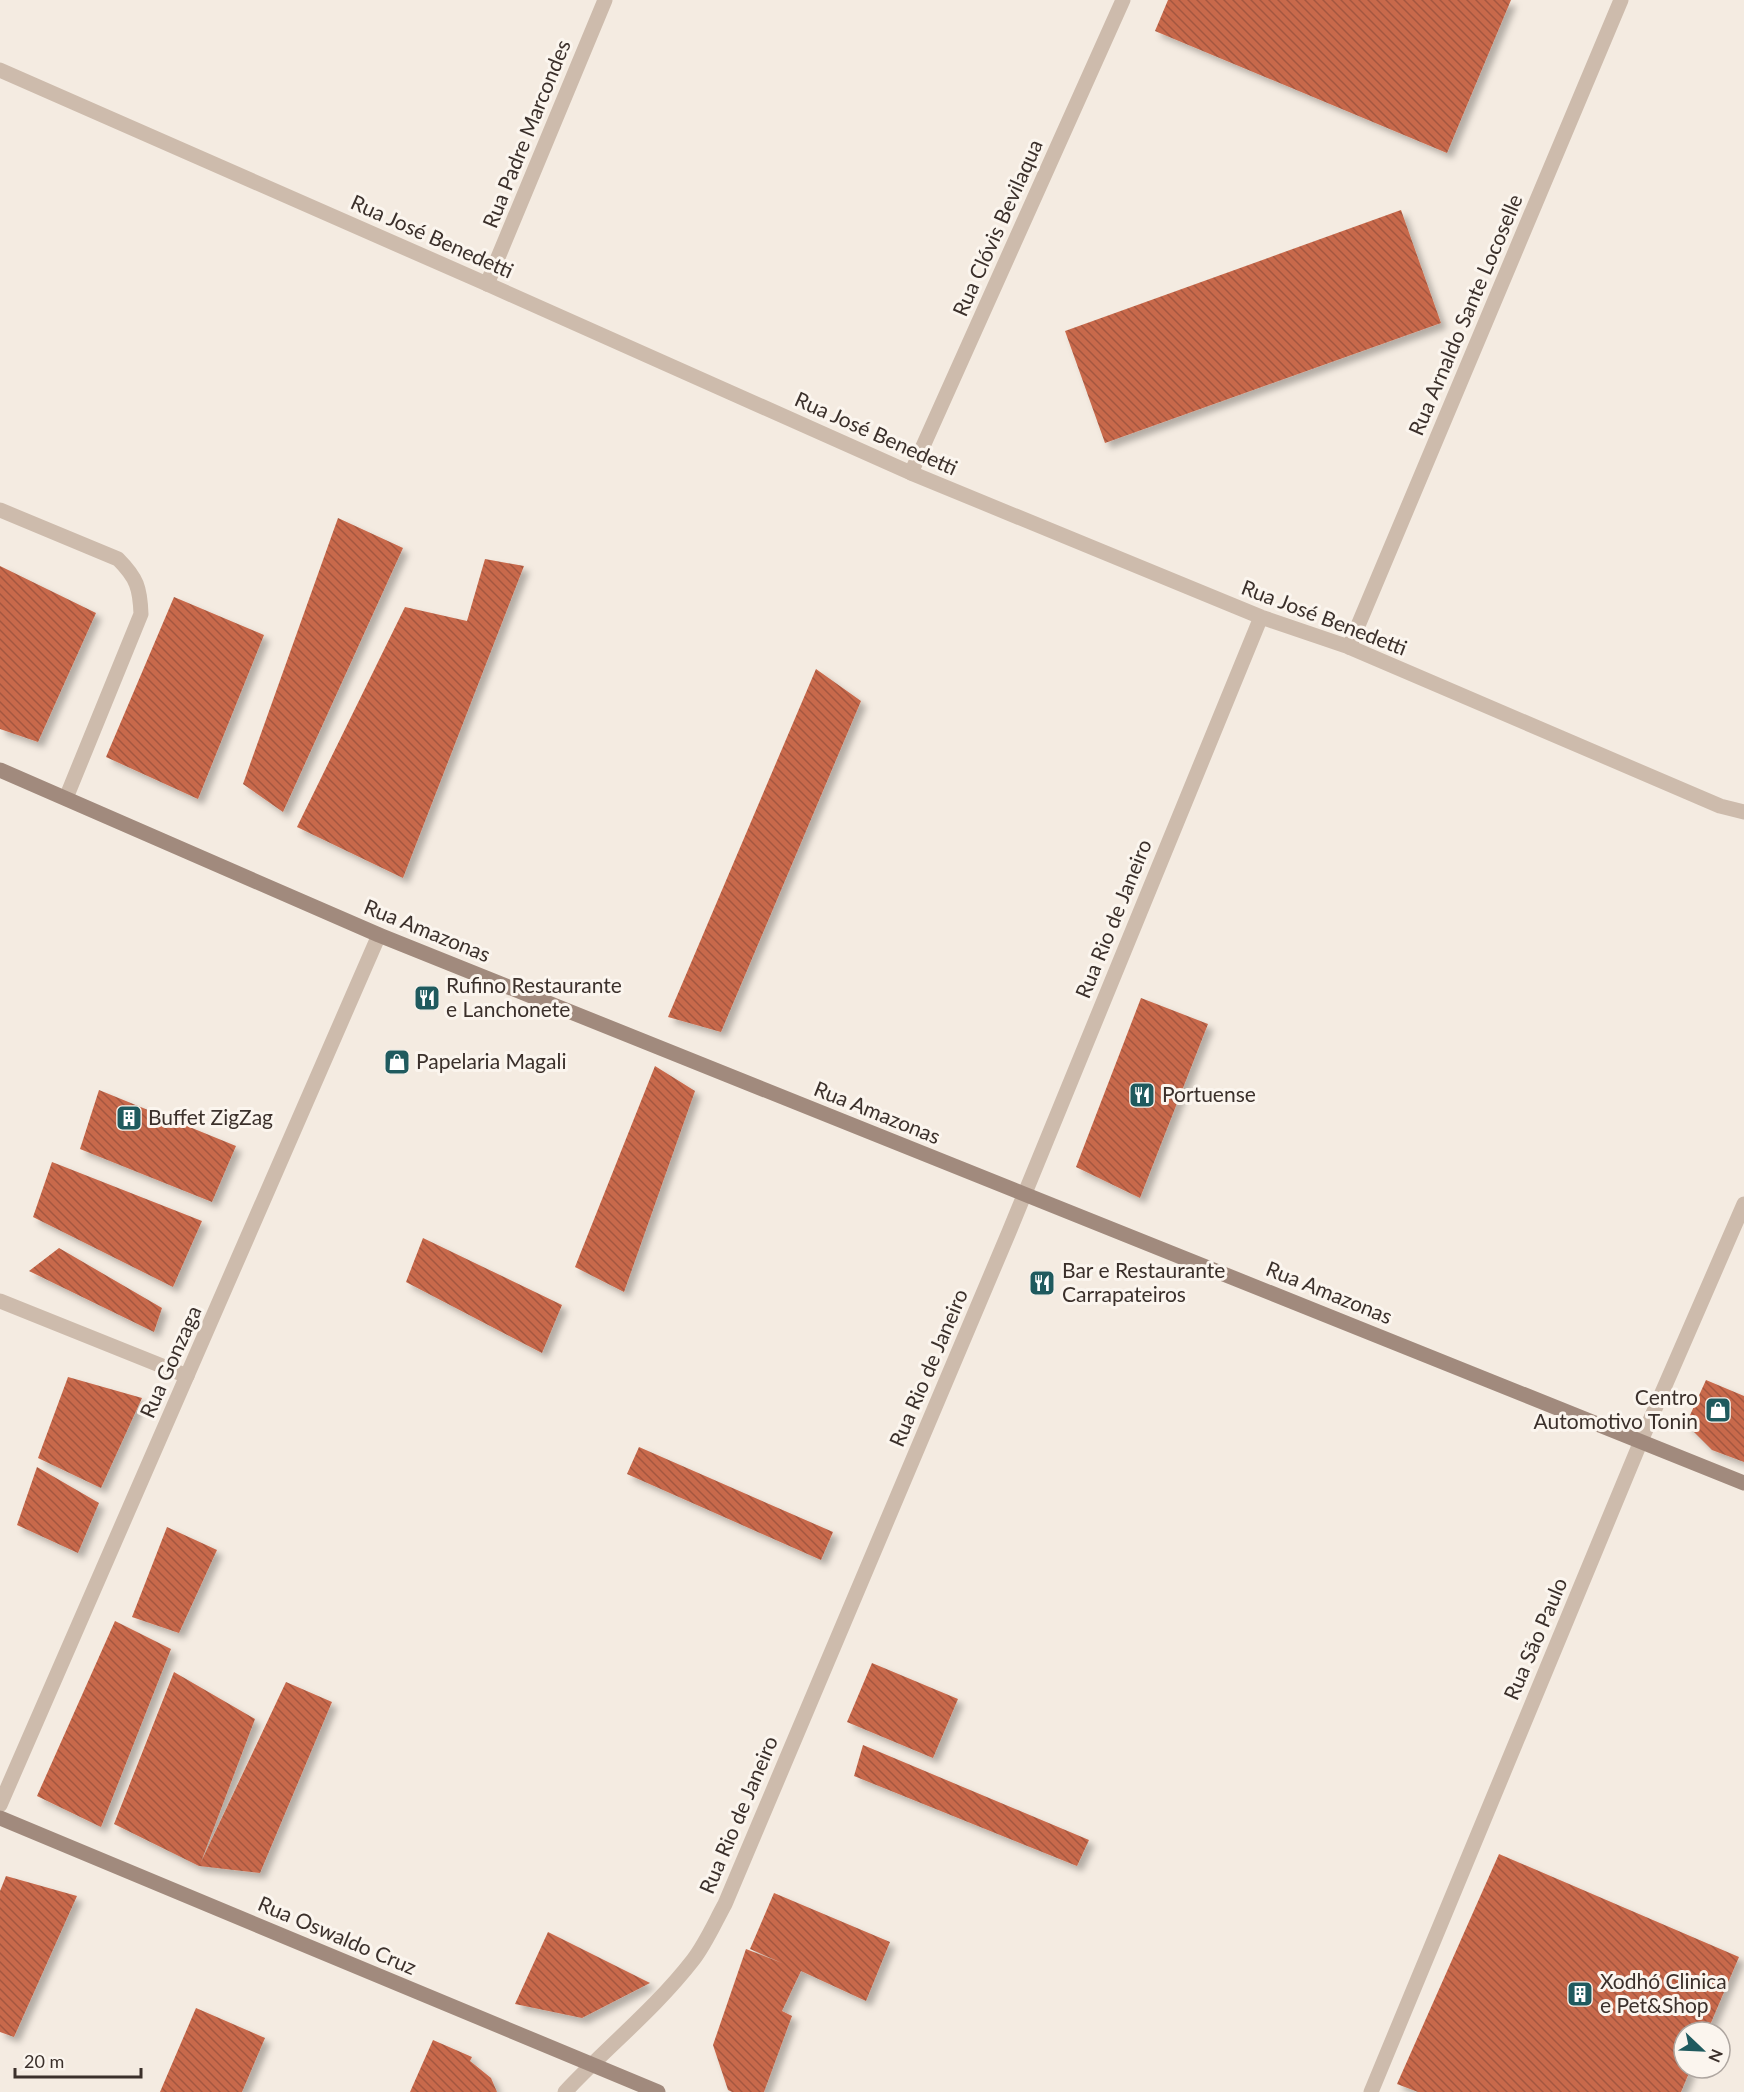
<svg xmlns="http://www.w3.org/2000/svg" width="1744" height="2092" font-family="Lato,sans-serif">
	<defs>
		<pattern id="building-back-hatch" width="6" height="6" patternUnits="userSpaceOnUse" patternTransform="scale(1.5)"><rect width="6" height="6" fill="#c8694b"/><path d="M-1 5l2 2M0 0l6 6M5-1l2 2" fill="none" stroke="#a4573f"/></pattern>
		<filter id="shadow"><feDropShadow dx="5.5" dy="5.5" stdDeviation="3" flood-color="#0004"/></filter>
	</defs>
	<rect width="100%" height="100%" fill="#f4ebe1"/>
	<!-- building -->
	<path fill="url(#building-back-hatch)" filter="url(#shadow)" d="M 1168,0 L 1511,0 L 1447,153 L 1155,31 Z
		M 1401,210 L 1441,323 L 1105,443 L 1065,331 Z
		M 338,518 L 403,548 L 283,812 L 243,784 Z
		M 485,559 L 524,566 L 403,878 L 297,827 L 405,607 L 467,621 Z
		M 0,566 L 96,613 L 38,742 L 0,729 Z
		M 174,597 L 264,635 L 198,799 L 106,757 Z
		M 816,669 L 861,701 L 721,1032 L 668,1017 Z
		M 1141,998 L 1208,1024 L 1140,1198 L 1076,1167 Z
		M 655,1066 L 695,1091 L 624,1292 L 575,1267 Z
		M 99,1090 L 236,1146 L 212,1202 L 80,1149 Z
		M 52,1162 L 202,1221 L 173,1287 L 33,1217 Z
		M 423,1238 L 562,1305 L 542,1353 L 406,1282 Z
		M 59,1248 L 162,1308 L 154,1332 L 29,1271 Z
		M 68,1377 L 142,1398 L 101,1488 L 38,1458 Z
		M 1706,1380 L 1744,1396 L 1744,1462 L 1712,1450 L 1686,1424 Z
		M 639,1447 L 833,1532 L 821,1560 L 627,1474 Z
		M 37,1467 L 99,1503 L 78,1553 L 17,1525 Z
		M 167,1527 L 217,1550 L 179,1633 L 132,1617 Z
		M 115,1621 L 171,1649 L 101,1827 L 37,1796 Z
		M 872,1663 L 958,1699 L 933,1758 L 847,1722 Z
		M 174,1672 L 255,1719 L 201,1862 L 286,1682 L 332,1702 L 260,1873 L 199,1866 L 114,1824 Z
		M 863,1745 L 1089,1840 L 1077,1866 L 854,1776 Z
		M 1499,1854 L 1739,1957 L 1707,2032 L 1684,2032 L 1684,2068 L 1691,2068 L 1681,2092 L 1418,2092 L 1397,2084 Z
		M 6,1876 L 77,1896 L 14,2037 L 0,2032 L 0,1891 Z
		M 774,1893 L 890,1942 L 866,2001 L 801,1971 L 782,2011 L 792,2016 L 764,2092 L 732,2092 L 728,2090 L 713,2045 L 746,1949 L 782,1963 L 750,1949 Z
		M 548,1932 L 650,1983 L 582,2018 L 515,2004 Z
		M 196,2008 L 265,2038 L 242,2092 L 160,2092 Z
		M 433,2040 L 472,2057 L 470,2061 L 491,2078 L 497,2092 L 410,2092 Z"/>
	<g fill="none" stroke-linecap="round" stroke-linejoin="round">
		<!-- minor -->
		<path stroke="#cdbbac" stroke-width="15" d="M 487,284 L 605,0
			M 911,473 L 1123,0
			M 0,510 L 118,559 C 137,578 140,588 141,614 L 66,798
			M 1349,647 L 1621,0
			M 0,1301 L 187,1376"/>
		<!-- tertiary -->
		<path stroke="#cdbbac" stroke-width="15" d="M 0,70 L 487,284 L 911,473 L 1261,617 L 1349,647 L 1720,806 L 1744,812
			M 0,1805 L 379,935
			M 565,2092 C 607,2047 655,2009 693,1960 C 706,1943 715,1922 725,1904 L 1009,1232 L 1261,617
			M 1371,2092 L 1641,1441 L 1744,1204"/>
		<!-- secondary -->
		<path stroke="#a18a7d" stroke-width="15" d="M 0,770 L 379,935 L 1744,1483
			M 0,1818 L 658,2092"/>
	</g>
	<!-- icons -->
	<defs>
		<g id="restaurant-square" transform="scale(1.35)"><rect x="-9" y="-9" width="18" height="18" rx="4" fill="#1f5a5e" stroke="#fbf5ee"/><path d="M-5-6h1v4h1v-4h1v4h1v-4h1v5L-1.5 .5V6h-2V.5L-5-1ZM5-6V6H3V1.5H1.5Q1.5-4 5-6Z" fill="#fff"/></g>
		<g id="shop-square" transform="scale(1.35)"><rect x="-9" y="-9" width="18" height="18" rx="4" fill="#1f5a5e" stroke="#fbf5ee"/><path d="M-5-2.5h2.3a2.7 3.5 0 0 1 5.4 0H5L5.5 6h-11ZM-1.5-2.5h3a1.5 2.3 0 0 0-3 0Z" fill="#fff"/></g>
		<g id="building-square" transform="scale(1.35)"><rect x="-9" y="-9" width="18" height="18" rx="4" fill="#1f5a5e" stroke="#fbf5ee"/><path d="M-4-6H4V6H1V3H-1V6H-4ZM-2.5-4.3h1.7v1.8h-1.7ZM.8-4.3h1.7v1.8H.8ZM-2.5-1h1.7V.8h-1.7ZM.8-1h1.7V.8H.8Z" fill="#fff"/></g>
	</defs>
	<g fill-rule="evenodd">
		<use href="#restaurant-square" x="427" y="998"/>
		<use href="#shop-square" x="397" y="1062"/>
		<use href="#restaurant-square" x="1142" y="1095"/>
		<use href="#building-square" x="129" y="1118"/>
		<use href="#restaurant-square" x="1042" y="1283"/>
		<use href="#shop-square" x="1718" y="1410"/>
		<use href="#building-square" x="1580" y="1994"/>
	</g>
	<g text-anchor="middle" stroke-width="6" stroke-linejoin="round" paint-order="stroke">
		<!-- street labels -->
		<g font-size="21" fill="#3b302b" stroke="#fbf5ee">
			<text transform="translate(527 134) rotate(-68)" y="7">Rua Padre Marcondes</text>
			<text transform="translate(998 228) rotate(-66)" y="7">Rua Clóvis Bevilaqua</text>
			<text transform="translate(432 237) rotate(24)" y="7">Rua José Benedetti</text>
			<text transform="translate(1466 315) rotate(-67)" y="7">Rua Arnaldo Sante Locoselle</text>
			<text transform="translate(876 434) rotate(24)" y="7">Rua José Benedetti</text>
			<text transform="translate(1324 618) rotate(21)" y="7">Rua José Benedetti</text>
			<text transform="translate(1114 919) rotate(-68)" y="7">Rua Rio de Janeiro</text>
			<text transform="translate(427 931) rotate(22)" y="7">Rua Amazonas</text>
			<text transform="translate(877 1113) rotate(22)" y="7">Rua Amazonas</text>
			<text transform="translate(1329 1293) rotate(22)" y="7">Rua Amazonas</text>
			<text transform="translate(171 1362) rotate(-66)" y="7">Rua Gonzaga</text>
			<text transform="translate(929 1368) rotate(-67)" y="7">Rua Rio de Janeiro</text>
			<text transform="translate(1536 1639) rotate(-67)" y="7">Rua São Paulo</text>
			<text transform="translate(739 1815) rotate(-67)" y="7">Rua Rio de Janeiro</text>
			<text transform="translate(337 1936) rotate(23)" y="7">Rua Oswaldo Cruz</text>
		</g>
		<!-- poi labels -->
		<g font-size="21" fill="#3b302b" stroke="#fbf5ee" text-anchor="start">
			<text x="446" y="993">Rufino Restaurante<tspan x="446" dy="24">e Lanchonete</tspan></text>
			<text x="416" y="1069">Papelaria Magali</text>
			<text x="1162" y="1102">Portuense</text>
			<text x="148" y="1125">Buffet ZigZag</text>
			<text x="1062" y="1278">Bar e Restaurante<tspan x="1062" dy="24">Carrapateiros</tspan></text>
			<text x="1698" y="1405" text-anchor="end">Centro<tspan x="1698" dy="24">Automotivo Tonin</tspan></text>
			<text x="1600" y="1989">Xodhó Clinica<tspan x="1600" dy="24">e Pet&amp;Shop</tspan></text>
		</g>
	</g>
	<!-- north arrow -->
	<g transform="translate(1702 2050) rotate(113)"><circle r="28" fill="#fbf5ee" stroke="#aea6a0" stroke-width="1.5"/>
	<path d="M0-4.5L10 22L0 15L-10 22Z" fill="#1f5a5e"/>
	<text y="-9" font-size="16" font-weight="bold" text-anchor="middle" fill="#3b302b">N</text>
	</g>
	<!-- scale -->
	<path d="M15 2068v9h126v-9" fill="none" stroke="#3b302b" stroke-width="3"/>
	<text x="24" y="2068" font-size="18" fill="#3b302b" stroke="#fbf5ee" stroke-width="4.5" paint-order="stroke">20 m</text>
</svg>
